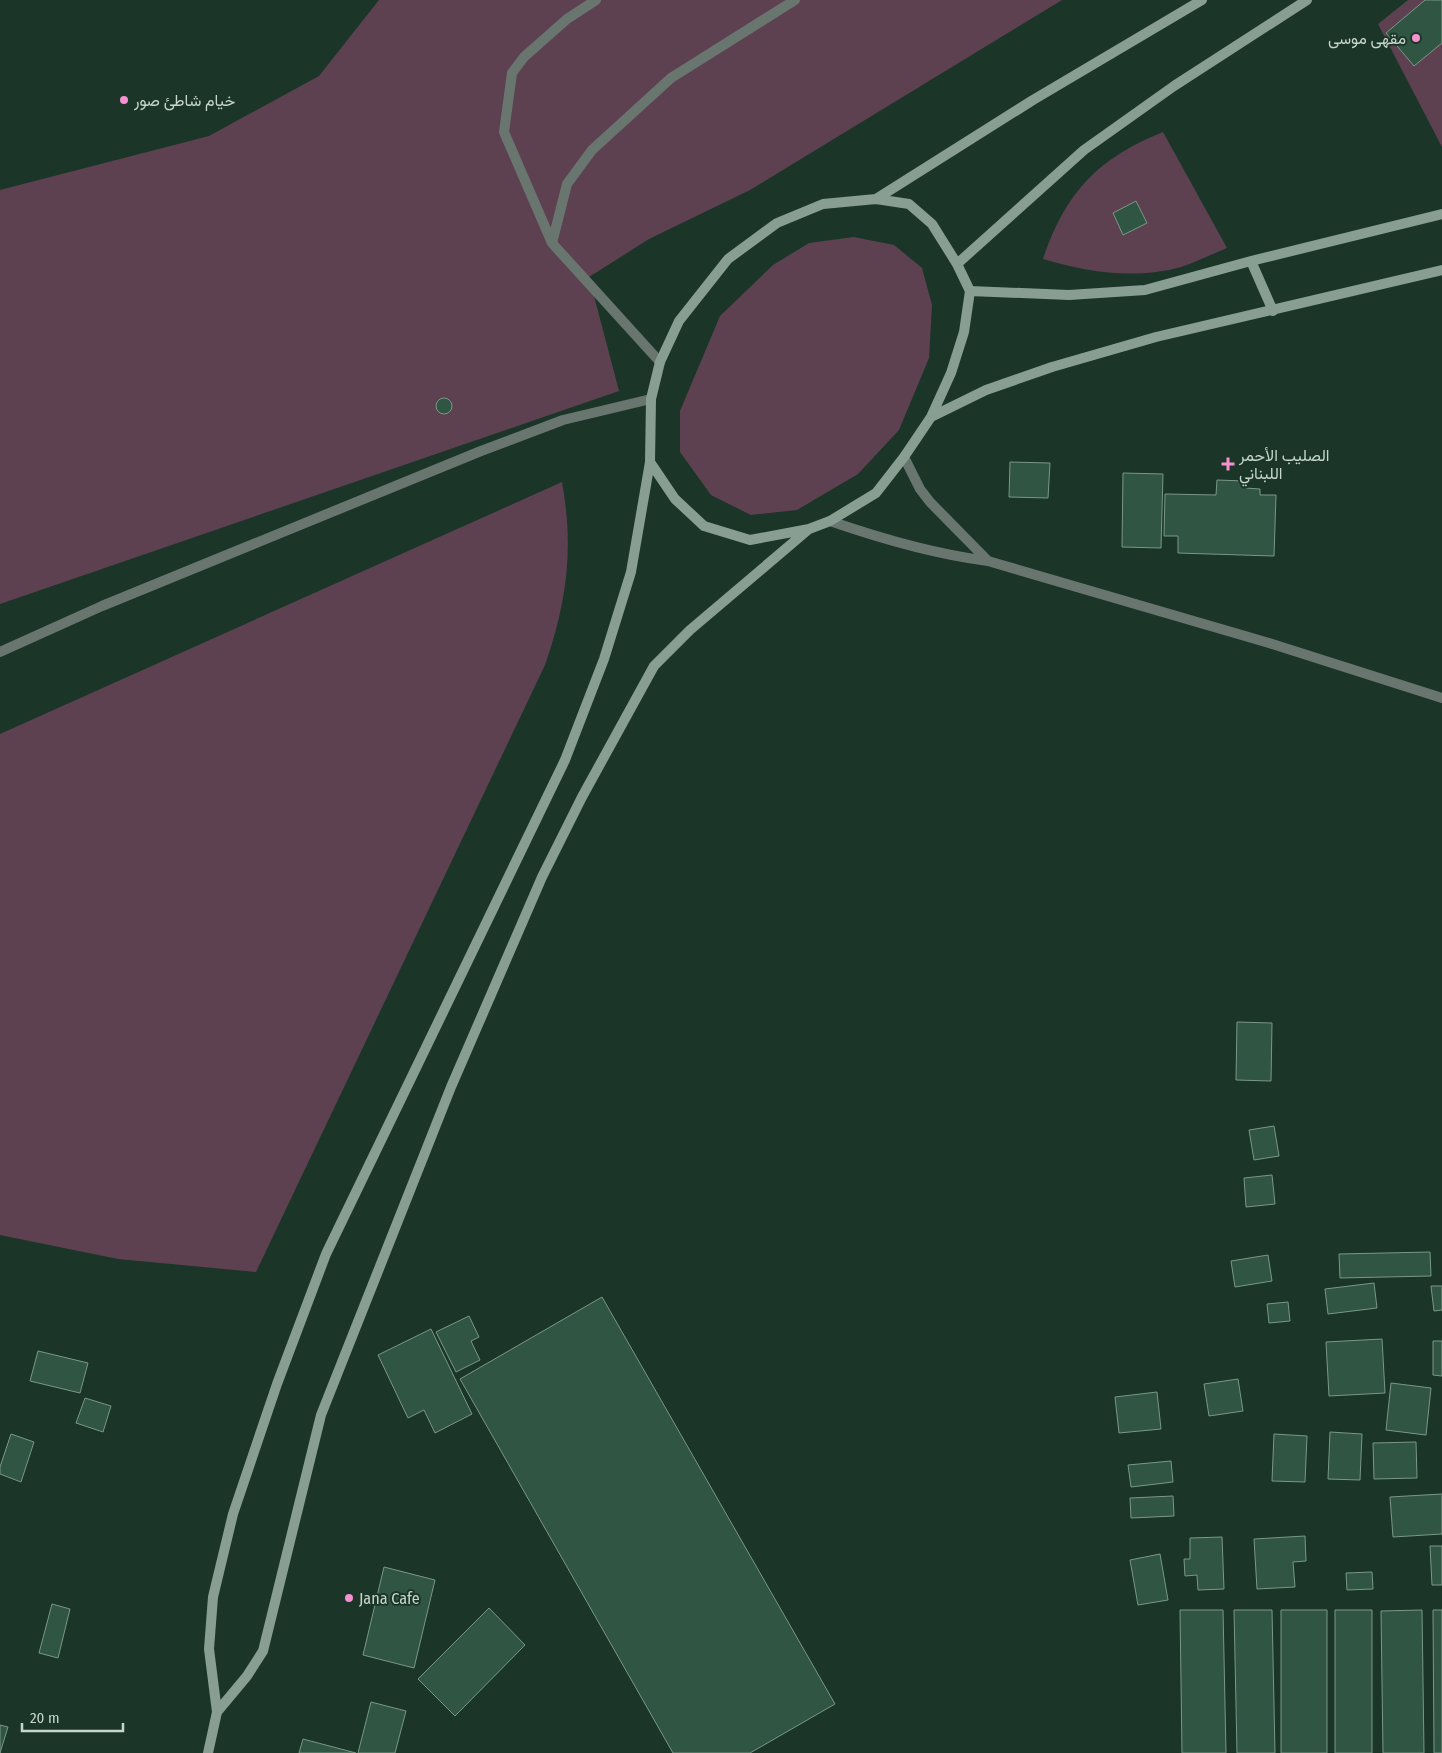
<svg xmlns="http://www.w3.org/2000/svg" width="1442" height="1753" font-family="'Fira Sans Condensed',Vazirmatn,sans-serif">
	<rect width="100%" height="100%" fill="#1b3628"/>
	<!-- green -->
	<path fill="#5d4151" d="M 379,0 L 1062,0 L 750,190 L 649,239 L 589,277 L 619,391 L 0,604 L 0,190 L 209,136 L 319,76 Z
		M 1408,0 L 1442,0 L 1442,147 L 1378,24 Z
		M 1163,132 L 1227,248 C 1212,254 1196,262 1181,267 C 1135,280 1087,272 1043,259 C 1065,193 1098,158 1163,132 Z
		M 854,237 L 894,245 L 922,268 L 932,305 L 929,358 L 899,430 L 858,474 L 797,510 L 751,515 L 711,495 L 680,452 L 680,411 L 720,316 L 773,265 L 809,243 Z
		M 562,482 C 574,548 567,602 545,665 L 256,1272 L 118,1259 L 0,1235 L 0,734 Z"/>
	<!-- building -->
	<path fill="#305542" stroke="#7a9887" d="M 1425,0 L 1442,0 L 1442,43 L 1414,66 L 1386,33 Z
		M 1136,201 L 1147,223 L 1123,235 L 1113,213 Z
		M436 406a8 8 0 1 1 16 0a8 8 0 1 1-16 0Z
		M 1010,462 L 1050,463 L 1048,498 L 1009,497 Z
		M 1123,473 L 1163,474 L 1161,548 L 1122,547 Z
		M 1217,480 L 1245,481 L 1245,488 L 1260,489 L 1260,495 L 1276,495 L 1274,556 L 1178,553 L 1178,536 L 1164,536 L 1165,494 L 1216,495 Z
		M 1237,1022 L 1272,1023 L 1271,1081 L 1236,1080 Z
		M 1274,1126 L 1279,1156 L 1254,1160 L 1249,1130 Z
		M 1272,1175 L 1275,1204 L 1246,1207 L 1244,1178 Z
		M 1430,1252 L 1431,1276 L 1340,1278 L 1339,1254 Z
		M 1268,1255 L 1272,1281 L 1235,1287 L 1231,1261 Z
		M 1374,1283 L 1377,1308 L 1328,1314 L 1325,1289 Z
		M 1431,1286 L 1442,1286 L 1442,1310 L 1434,1311 Z
		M 602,1297 L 835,1704 L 750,1753 L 673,1753 L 460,1379 Z
		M 1288,1302 L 1290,1321 L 1269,1323 L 1267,1304 Z
		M 469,1316 L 479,1337 L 471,1341 L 480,1360 L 456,1372 L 436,1332 Z
		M 431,1329 L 472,1414 L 435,1433 L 424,1410 L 408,1418 L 378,1355 Z
		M 1382,1339 L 1385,1393 L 1329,1396 L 1326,1342 Z
		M 1433,1341 L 1442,1341 L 1442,1376 L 1433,1375 Z
		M 38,1351 L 88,1363 L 80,1393 L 30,1381 Z
		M 1238,1379 L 1243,1411 L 1209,1416 L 1204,1384 Z
		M 1391,1383 L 1431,1388 L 1426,1435 L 1386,1430 Z
		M 1157,1392 L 1161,1429 L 1119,1433 L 1115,1397 Z
		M 85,1398 L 111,1406 L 103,1432 L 76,1423 Z
		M 1330,1432 L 1362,1434 L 1360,1480 L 1328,1479 Z
		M 11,1434 L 34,1442 L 21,1482 L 0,1474 L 0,1467 Z
		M 1274,1434 L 1307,1436 L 1305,1482 L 1272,1481 Z
		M 1416,1442 L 1417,1478 L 1374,1479 L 1373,1443 Z
		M 1171,1461 L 1173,1482 L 1131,1487 L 1128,1465 Z
		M 1442,1494 L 1442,1534 L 1393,1537 L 1390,1497 Z
		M 1173,1496 L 1174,1516 L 1131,1518 L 1130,1498 Z
		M 1305,1536 L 1306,1561 L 1293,1562 L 1295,1587 L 1257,1589 L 1254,1539 Z
		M 1222,1537 L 1224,1589 L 1198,1590 L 1197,1575 L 1185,1576 L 1184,1559 L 1190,1559 L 1190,1538 Z
		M 1430,1546 L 1442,1546 L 1442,1585 L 1432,1585 Z
		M 1160,1554 L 1168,1600 L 1138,1605 L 1130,1560 Z
		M 384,1567 L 435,1580 L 414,1668 L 363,1655 Z
		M 1372,1572 L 1373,1589 L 1347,1590 L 1346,1573 Z
		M 52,1604 L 70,1609 L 58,1658 L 39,1653 Z
		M 489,1608 L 525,1645 L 455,1716 L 418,1679 Z
		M 1180,1610 L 1223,1610 L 1226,1753 L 1182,1753 Z
		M 1234,1610 L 1272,1610 L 1275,1753 L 1237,1753 Z
		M 1281,1610 L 1327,1610 L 1327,1753 L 1281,1753 Z
		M 1335,1610 L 1372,1610 L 1372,1753 L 1335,1753 Z
		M 1422,1610 L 1424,1753 L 1383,1753 L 1381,1611 Z
		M 1433,1610 L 1442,1610 L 1442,1753 L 1434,1753 Z
		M 371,1702 L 406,1711 L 395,1753 L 358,1753 Z
		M 0,1725 L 8,1727 L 0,1753 Z
		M 303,1739 L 356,1753 L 299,1753 Z"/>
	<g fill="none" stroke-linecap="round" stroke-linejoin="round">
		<!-- lane -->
		<path stroke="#69766f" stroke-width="10" d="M 596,0 L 567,19 L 524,57 L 512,73 L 504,132 L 552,243 L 660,362
			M 552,243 L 567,184 L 592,150 L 671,78 L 795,0"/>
		<!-- street -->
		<path stroke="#69766f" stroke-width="10" d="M 904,457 L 920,489 L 930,502 L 988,561
			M 830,521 C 882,539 933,554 988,561 L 1269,643 L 1442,698
			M 0,652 L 102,606 L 481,451 L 563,420 L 651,399"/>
		<!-- secondary -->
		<path stroke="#899e92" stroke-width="10" d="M 876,199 L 909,204 L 932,224 L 957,264 L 970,291 L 964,332 L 951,373 L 931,417 L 904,457 L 876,493 L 830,521 L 809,529 L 750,540 L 704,526 L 675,499 L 650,462 L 651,399 L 660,362 L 679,321 L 728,259 L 777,223 L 823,204 Z
			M 876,199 L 1033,100 L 1202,0
			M 1251,261 L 1273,311
			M 957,264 L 1084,150 L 1174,86 L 1307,0
			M 970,291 L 1069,295 L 1145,290 L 1251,261 L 1442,214
			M 931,417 L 986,390 L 1052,367 L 1156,337 L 1442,270
			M 217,1712 L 247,1676 L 263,1651 L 321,1415 L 451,1087 L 542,877 L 582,797 L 654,666 L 690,630 L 809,529
			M 208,1753 L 217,1712 L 209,1649 L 213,1597 L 233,1514 L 277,1384 L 326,1254 L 565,760 L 604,659 L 631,572 L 650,462"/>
	</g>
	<!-- markers -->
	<g fill="#f690d0" stroke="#1b3628" stroke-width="2">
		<circle cx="1416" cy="38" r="5"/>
		<circle cx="124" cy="100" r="5"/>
		<path d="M1225.5 456.5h5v5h5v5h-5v5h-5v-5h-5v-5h5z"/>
		<circle cx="349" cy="1598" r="5"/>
	</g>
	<g text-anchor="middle" stroke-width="4" stroke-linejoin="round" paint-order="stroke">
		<!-- poi labels -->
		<g font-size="16" fill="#c6d6cd" stroke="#1b3628" text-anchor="start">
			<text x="1406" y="44" text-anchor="end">مقهى موسى</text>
			<text x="134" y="106">خيام شاطئ صور</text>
			<text x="1239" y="461">الصليب الأحمر<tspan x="1239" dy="18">اللبناني</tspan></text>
			<text x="359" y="1604">Jana Cafe</text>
		</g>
	</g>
	<!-- scale -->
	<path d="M22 1723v8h101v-8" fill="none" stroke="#c6d6cd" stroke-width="2.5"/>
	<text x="30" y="1723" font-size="15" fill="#c6d6cd" stroke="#1b3628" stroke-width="4" paint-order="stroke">20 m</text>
</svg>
